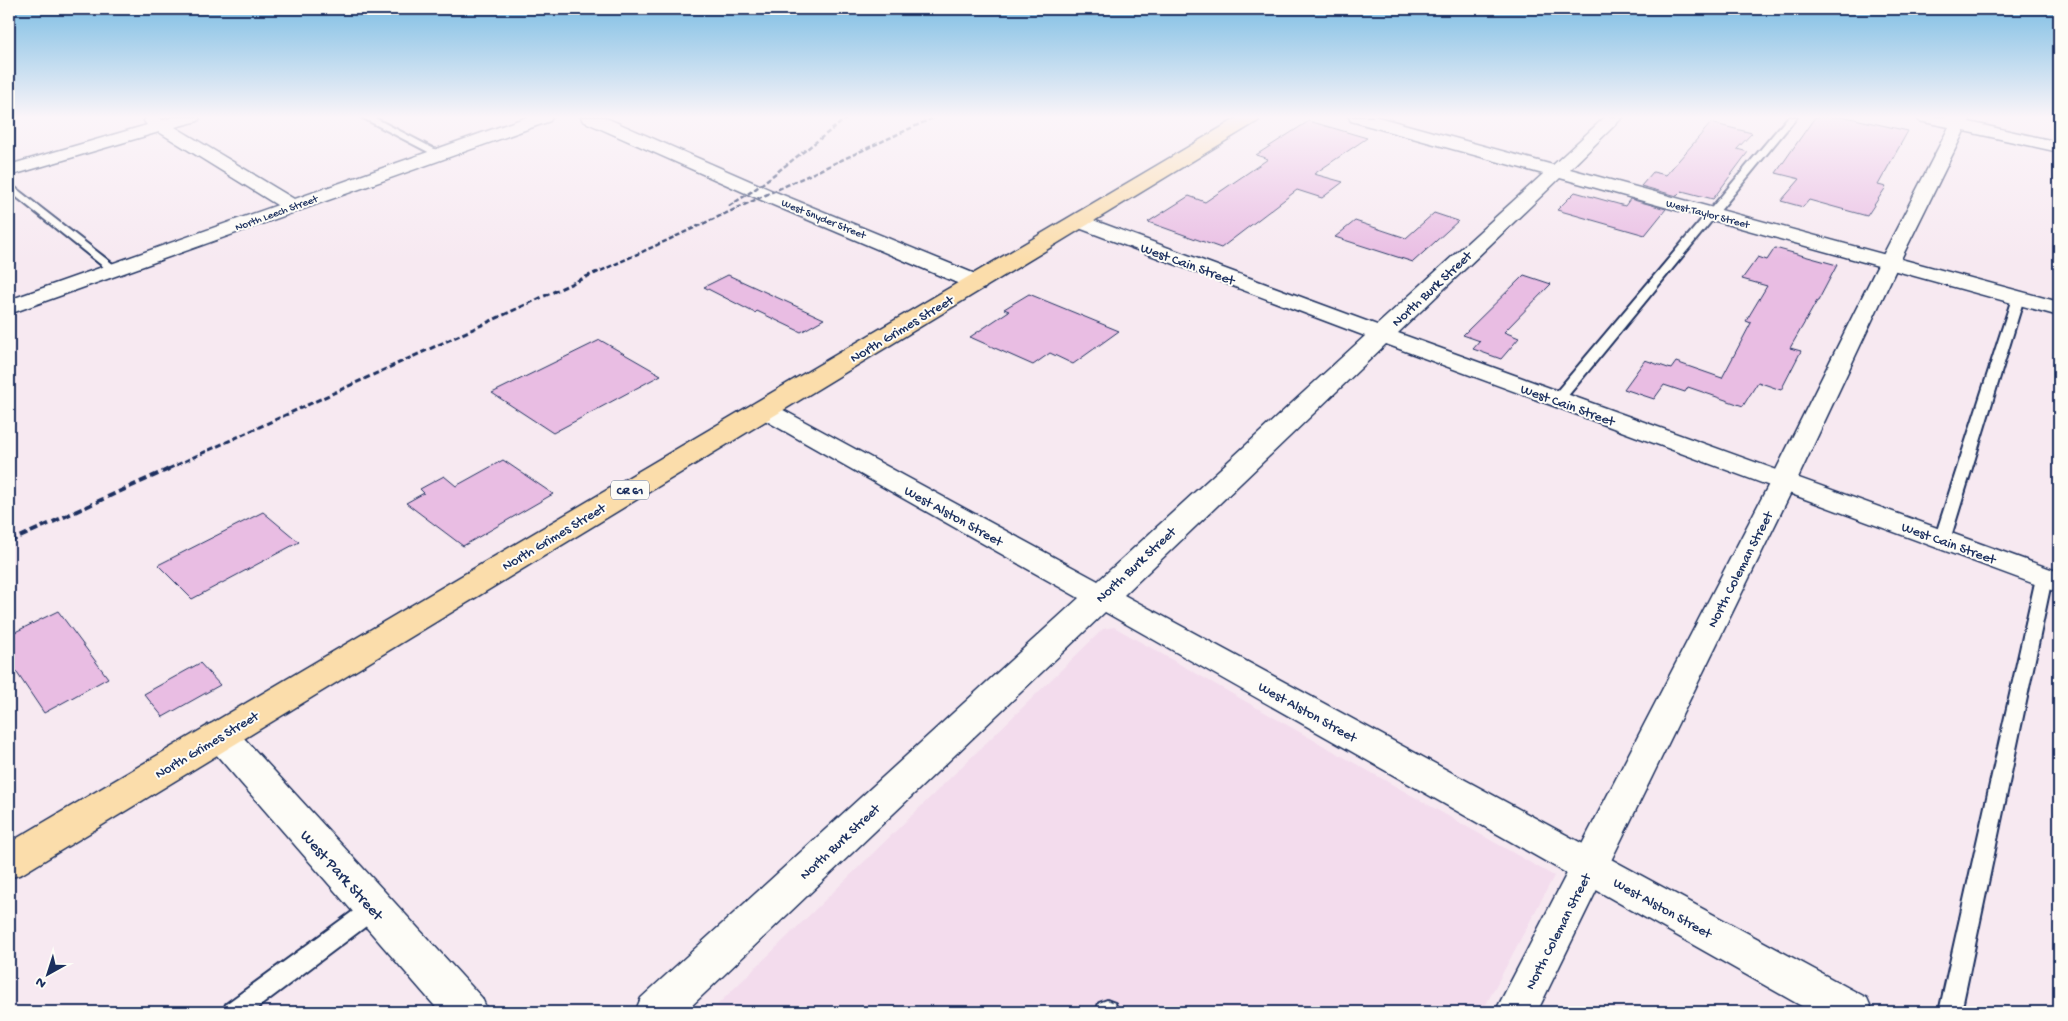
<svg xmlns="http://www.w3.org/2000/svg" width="2068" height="1021" font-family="'Gochi Hand',sans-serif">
	<rect width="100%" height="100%" fill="#f7e9f1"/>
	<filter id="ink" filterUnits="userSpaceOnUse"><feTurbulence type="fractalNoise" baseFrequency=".02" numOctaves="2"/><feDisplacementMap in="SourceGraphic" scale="10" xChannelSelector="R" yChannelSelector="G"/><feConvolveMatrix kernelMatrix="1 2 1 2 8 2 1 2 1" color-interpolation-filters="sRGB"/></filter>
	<g filter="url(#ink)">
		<!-- built -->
		<path fill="#f3dced" d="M 1114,627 L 1554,876 L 1482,1012 L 710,1012 L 1103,629 Z"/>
		<!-- building -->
		<path fill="#e9bde3" stroke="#1b2f5e" d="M 1815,117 L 1846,117 L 1908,131 L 1878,185 L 1886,187 L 1867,216 L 1809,200 L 1803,207 L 1781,201 L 1800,179 L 1776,173 Z
			M 1309,121 L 1367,138 L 1314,174 L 1343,182 L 1322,198 L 1297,190 L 1221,248 L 1148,222 L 1189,196 L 1205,202 L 1268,159 L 1256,155 Z
			M 1711,123 L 1752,133 L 1737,149 L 1748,152 L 1713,199 L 1682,191 L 1677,196 L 1641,186 L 1653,172 L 1666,175 Z
			M 1575,192 L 1625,206 L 1630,199 L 1666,209 L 1645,235 L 1557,210 Z
			M 1434,213 L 1458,221 L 1413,262 L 1335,237 L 1355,221 L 1406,238 Z
			M 1775,248 L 1837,265 L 1818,301 L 1817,301 L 1790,348 L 1801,351 L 1781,390 L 1758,382 L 1743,406 L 1688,387 L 1685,392 L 1664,385 L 1654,399 L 1624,389 L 1645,360 L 1671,369 L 1676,362 L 1722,378 L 1751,323 L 1746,321 L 1767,286 L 1742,279 L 1758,257 L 1767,260 Z
			M 728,275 L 824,319 L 801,332 L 757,311 L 755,313 L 704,287 Z
			M 1524,275 L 1551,284 L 1504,332 L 1519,338 L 1501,359 L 1473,349 L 1480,341 L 1463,335 Z
			M 1029,294 L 1119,331 L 1073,364 L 1050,353 L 1033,365 L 970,337 L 1009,311 L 1004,309 Z
			M 600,340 L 661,375 L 553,433 L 492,393 Z
			M 503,460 L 553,494 L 463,546 L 406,503 L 424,493 L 420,489 L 444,476 L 456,486 Z
			M 263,512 L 299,542 L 192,599 L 158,565 Z
			M 58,611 L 108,678 L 44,713 L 9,661 L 9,635 Z
			M 200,663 L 220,685 L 163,717 L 144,694 Z"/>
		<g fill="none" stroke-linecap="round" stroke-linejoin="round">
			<!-- lane casing -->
			<g stroke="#1b2f5e" stroke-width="4">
				<path id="lane" d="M 361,117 L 373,117 L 444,154 L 439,157 L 436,156 Z
					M 1788,117 L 1797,117 L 1562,403 L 1552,403 L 1550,400 L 1552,397 Z
					M 9,183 L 118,268 L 120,270 L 118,272 L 110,272 L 9,191 Z
					M 2018,294 L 2024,298 L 1950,540 L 1947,544 L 1942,545 L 1937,544 L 1934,540 L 2012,298 Z
					M 2044,572 L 2050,574 L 2052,578 L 1961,1012 L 1939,1012 L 2036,578 L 2038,574 Z
					M 374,898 L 381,901 L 384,908 L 381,915 L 252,1012 L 223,1012 L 226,1004 L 367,901 Z
					M 1107,1000 L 1115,1003 L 1118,1012 L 1096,1012 L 1099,1003 Z"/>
			</g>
			<!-- street casing -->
			<g stroke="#1b2f5e" stroke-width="3">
				<path id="street" d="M 146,117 L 158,117 L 163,120 L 173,117 L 200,117 L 198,121 L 175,127 L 299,202 L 302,206 L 299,210 L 292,212 L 285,210 L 159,132 L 9,176 L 9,165 L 147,125 L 144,121 Z
					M 1349,117 L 1378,117 L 1553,165 L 1605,117 L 1623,117 L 1570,169 L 2059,302 L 2059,316 L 1560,178 L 1398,333 L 2059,572 L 2059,593 L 1386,344 L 1124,595 L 1867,998 L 1873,1012 L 1812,1012 L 1105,612 L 685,1012 L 635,1012 L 641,998 L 1079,598 L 756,415 L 753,410 L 756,405 L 765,403 L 774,405 L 1098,581 L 1365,336 L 1071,225 L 1068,221 L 1071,217 L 1078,215 L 1085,217 L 1377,325 L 1543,174 L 1351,121 Z
					M 220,721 L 232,725 L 482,998 L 488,1012 L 440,1012 L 208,745 L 203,735 L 208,725 Z"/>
			</g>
			<!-- secondary casing -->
			<g stroke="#1b2f5e" stroke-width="3">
				<path id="secondary" d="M 527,117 L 552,117 L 550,121 L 9,314 L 9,300 Z
					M 581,117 L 604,117 L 773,191 L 985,278 L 988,283 L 985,288 L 977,289 L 969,288 L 759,199 L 583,121 Z
					M 1917,117 L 1971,117 L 1969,122 L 2059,142 L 2059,152 L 1964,131 L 1899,263 L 1796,482 L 1537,1012 L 1495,1012 L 1770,482 L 1879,263 L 1949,127 L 1919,121 Z"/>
			</g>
			<!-- primary casing -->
			<g stroke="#1b2f5e" stroke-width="3">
				<path id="primary" d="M 1239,117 L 1260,117 L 1258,121 L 22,874 L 9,878 L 9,843 Z"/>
			</g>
			<!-- lane -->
			<use href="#lane" fill="#fdfcf7" fill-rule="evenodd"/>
			<!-- street -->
			<use href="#street" fill="#fdfcf7" fill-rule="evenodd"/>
			<!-- secondary -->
			<use href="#secondary" fill="#fdfcf7" fill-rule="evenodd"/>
			<!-- primary -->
			<use href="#primary" fill="#fbddab" fill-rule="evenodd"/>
			<!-- rail-far2 -->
			<path stroke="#1b2f5e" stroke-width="2.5" stroke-dasharray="5 2.5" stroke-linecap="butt" d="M 729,206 L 754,190 L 848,117
				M 594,274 L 935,117"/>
			<!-- rail-far1 -->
			<path stroke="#1b2f5e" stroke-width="3" stroke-dasharray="6 3" stroke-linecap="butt" d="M 168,469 L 597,272"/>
			<!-- rail -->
			<path stroke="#1b2f5e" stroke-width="4" stroke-dasharray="8 4" stroke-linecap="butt" d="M 9,542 L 171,468"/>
		</g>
	</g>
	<!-- sky -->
	<linearGradient id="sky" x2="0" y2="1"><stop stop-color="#7ebee4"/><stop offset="0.45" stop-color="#fbf5f9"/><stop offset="1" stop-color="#fbf5f9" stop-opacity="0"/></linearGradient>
	<rect width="2068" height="260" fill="url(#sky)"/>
	<g text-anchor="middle" stroke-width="4" stroke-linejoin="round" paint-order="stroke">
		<!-- far-street labels -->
		<g font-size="11" fill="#1b2f5e" stroke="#fdfcf7">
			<text transform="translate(276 212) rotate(-20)" y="4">North Leech Street</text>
			<text transform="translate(1708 213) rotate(15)" y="4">West Taylor Street</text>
			<text transform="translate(824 218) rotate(22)" y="4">West Snyder Street</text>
		</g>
		<!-- shield labels -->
		<rect fill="#fdfcf7" stroke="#5f6c8c" stroke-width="1" x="611" y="480.5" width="38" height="19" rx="4"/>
		<g font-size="12" font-weight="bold" fill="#1b2f5e">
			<text x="630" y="494">CR 61</text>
		</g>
		<!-- street labels -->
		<g font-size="14" fill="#1b2f5e" stroke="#fdfcf7">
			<text transform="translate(1188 263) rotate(20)" y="5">West Cain Street</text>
			<text transform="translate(1431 288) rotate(-43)" y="5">North Burk Street</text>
			<text transform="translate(901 328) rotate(-31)" y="5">North Grimes Street</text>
			<text transform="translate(1568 404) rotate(20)" y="5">West Cain Street</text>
			<text transform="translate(954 515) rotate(29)" y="5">West Alston Street</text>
			<text transform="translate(553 536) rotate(-31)" y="5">North Grimes Street</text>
			<text transform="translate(1949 542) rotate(20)" y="5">West Cain Street</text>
			<text transform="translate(1135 564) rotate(-43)" y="5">North Burk Street</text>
			<text transform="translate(1739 569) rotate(-63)" y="5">North Coleman Street</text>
			<text transform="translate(1308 711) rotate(29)" y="5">West Alston Street</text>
			<text transform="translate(206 744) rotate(-31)" y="5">North Grimes Street</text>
			<text transform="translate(839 841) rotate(-43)" y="5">North Burk Street</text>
			<text transform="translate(1663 907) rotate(29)" y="5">West Alston Street</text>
			<text transform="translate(1557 931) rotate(-63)" y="5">North Coleman Street</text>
		</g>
		<!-- near-street labels -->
		<g font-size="16" fill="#1b2f5e" stroke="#fdfcf7">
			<text transform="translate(343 874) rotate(48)" y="6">West Park Street</text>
		</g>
	</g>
	<!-- margin -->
	<rect width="2068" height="1021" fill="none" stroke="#fdfcf7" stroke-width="30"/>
	<rect x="15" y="15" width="2038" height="991" fill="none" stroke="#1b2f5e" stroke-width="2" filter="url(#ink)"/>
	<!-- north arrow -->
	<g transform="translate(48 974) rotate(219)" stroke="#fdfcf7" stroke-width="4" paint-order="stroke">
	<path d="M0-4L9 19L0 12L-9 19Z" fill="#1b2f5e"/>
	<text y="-8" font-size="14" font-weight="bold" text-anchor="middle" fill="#1b2f5e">N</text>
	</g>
</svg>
